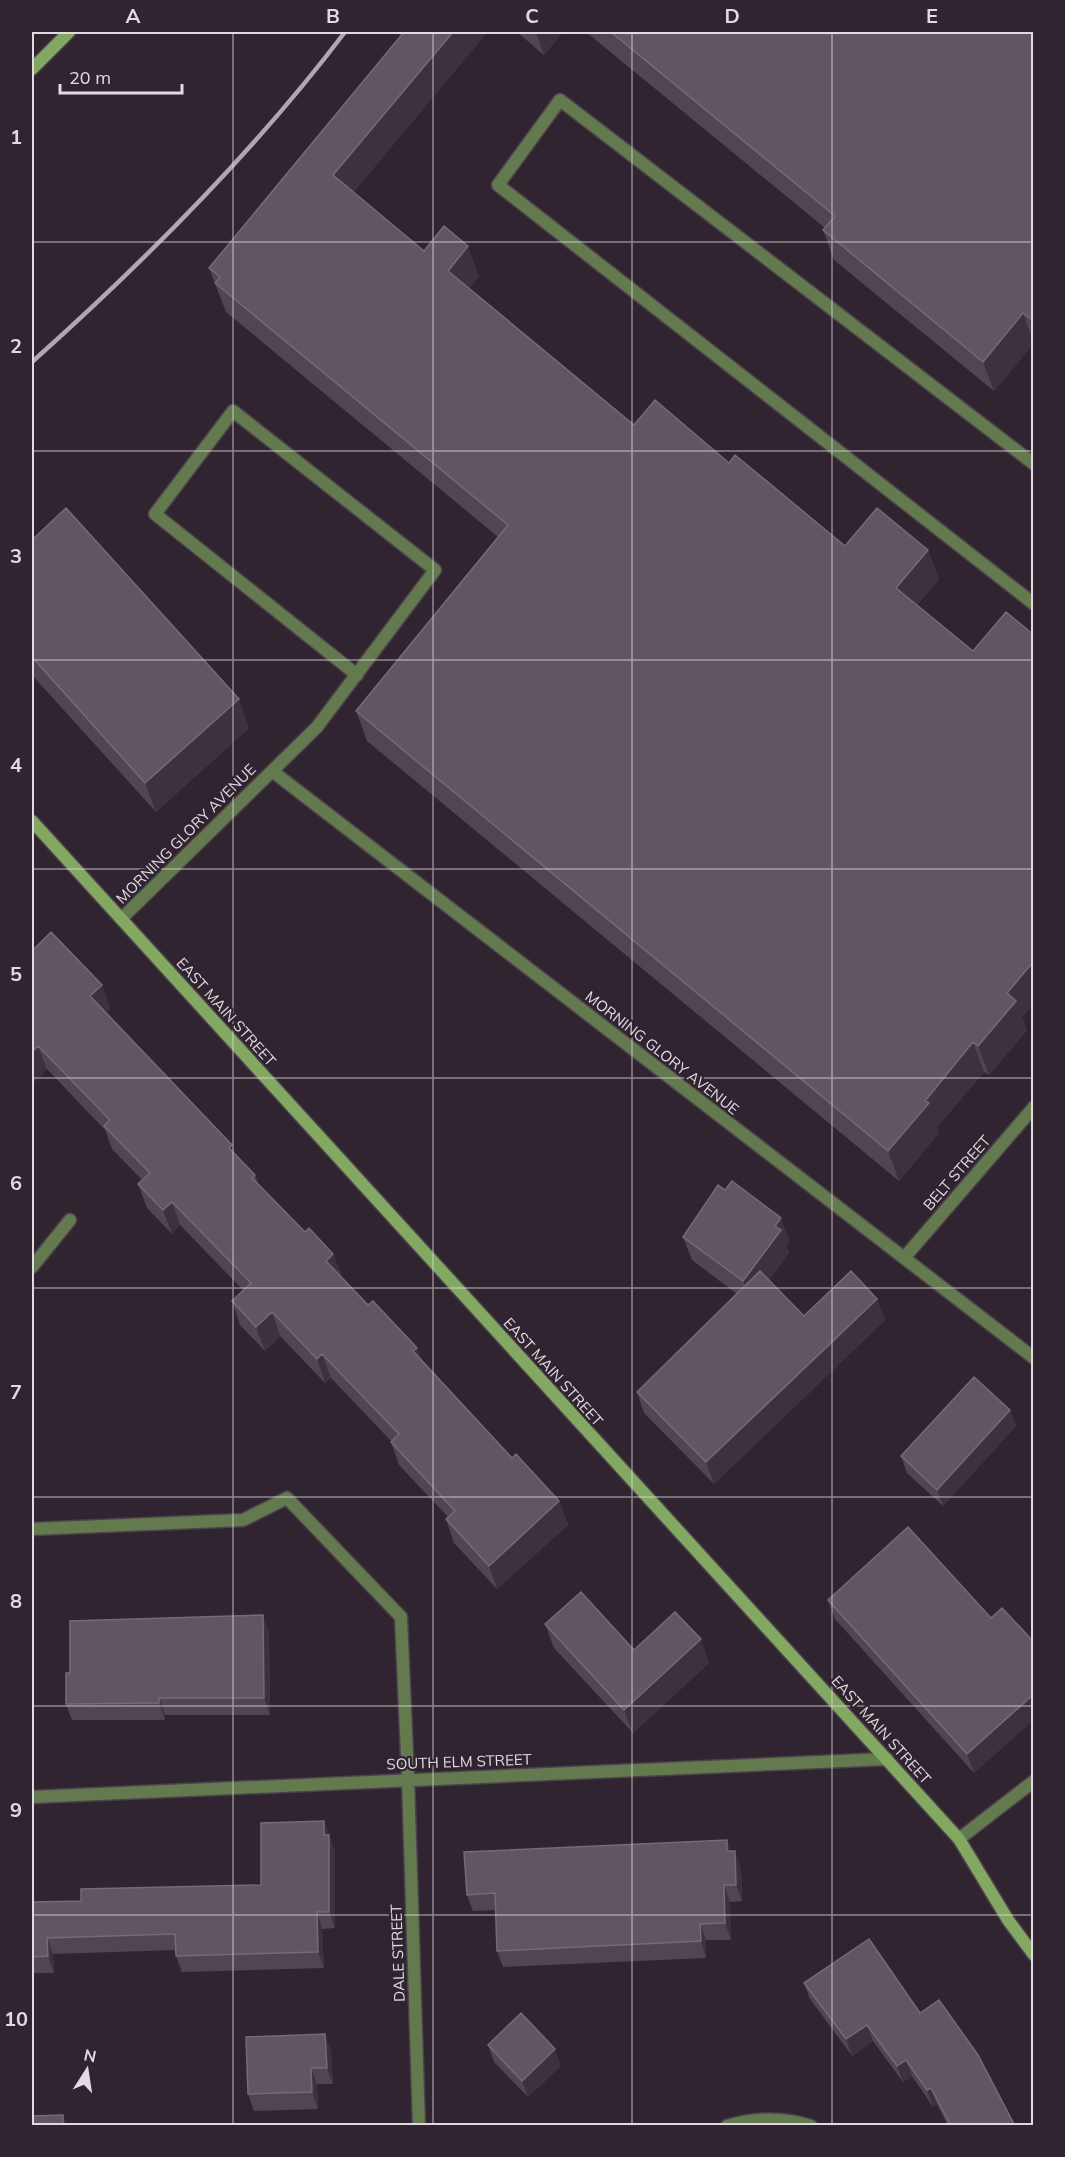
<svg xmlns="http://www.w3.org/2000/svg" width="1065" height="2157" font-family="Mulish,sans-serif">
	<rect width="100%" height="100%" fill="#2f2430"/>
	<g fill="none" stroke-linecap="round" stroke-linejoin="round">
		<!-- lane casing -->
		<g stroke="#4c414c" stroke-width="15">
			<path id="lane" d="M 1034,464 L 560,100 L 498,185 L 1034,604
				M 317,727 L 435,570 L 233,411 L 155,514 L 357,675
				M 32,1267 L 70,1220
				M 32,1529 L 243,1520 L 287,1498 L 401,1617 L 408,1779"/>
		</g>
		<!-- street casing -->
		<g stroke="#4c414c" stroke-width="15">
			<path id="street" d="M 272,771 L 1034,1358
				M 121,919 L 317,727
				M 904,1258 L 1034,1107
				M 408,1779 L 419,2126
				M 32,1797 L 887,1759
				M 959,1839 L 1034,1781
				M 727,2126 C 754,2118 784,2117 811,2126"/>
		</g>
		<!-- secondary casing -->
		<g stroke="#4c414c" stroke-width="15">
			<path id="secondary" d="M 32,69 L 69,32
				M 32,821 L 959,1839 L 1008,1920 L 1034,1955"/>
		</g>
		<!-- lane -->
		<use href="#lane" stroke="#627a4e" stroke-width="12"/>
		<!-- street -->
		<use href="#street" stroke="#627a4e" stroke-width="12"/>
		<!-- secondary -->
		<use href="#secondary" stroke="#82a861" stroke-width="12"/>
		<!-- rail -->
		<path stroke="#afa6af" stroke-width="4.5" d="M 32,362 C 145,261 254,152 345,32"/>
	</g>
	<!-- wall -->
	<path fill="#514552" d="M 517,32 L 563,32 L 544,55 Z
		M 586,32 L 1034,32 L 1034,343 L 994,391 L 834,260 L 823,230 L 825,228 Z
		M 353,192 L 424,251 L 479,276 L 469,288 L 634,425 L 729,463 L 845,546 L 928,550 L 939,579 L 917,605 L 973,651 L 1034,635 L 1034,1003 L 1022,1017 L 1027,1030 L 989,1075 L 984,1072 L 937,1127 L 939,1133 L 899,1181 L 367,741 L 356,711 L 498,537 L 226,312 L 209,268 Z
		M 32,540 L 249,728 L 156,812 L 32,675 Z
		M 32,951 L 102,985 L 110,1009 L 106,1013 L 255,1175 L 258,1183 L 305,1232 L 333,1254 L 342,1277 L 368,1305 L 417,1348 L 422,1361 L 512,1458 L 559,1501 L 568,1525 L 497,1589 L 454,1543 L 446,1519 L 448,1517 L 399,1465 L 391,1442 L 391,1441 L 331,1378 L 325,1383 L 280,1336 L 265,1351 L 240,1325 L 232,1301 L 243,1290 L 180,1225 L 172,1234 L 147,1208 L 138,1184 L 142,1180 L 112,1149 L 105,1130 L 47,1069 L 32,1084 Z
		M 683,1237 L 790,1241 L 786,1245 L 789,1253 L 769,1280 L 804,1316 L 877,1299 L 885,1320 L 714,1484 L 644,1413 L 637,1392 L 737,1294 L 692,1260 Z
		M 1010,1410 L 1016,1426 L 943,1506 L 907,1473 L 901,1456 Z
		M 828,1600 L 991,1618 L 974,1773 L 835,1619 Z
		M 545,1624 L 634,1650 L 709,1663 L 633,1733 L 554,1648 Z
		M 269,1632 L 270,1715 L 165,1715 L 165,1720 L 72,1720 L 66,1704 L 70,1673 Z
		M 324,1821 L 335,1852 L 335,1928 L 322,1929 L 324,1968 L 182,1972 L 176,1956 L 176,1950 L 53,1954 L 54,1973 L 32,1973 L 32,1902 L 81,1901 L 261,1885 Z
		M 731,1851 L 741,1868 L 742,1901 L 730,1902 L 731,1940 L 706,1940 L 706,1958 L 503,1967 L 497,1951 L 496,1910 L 473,1911 L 467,1895 Z
		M 804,1983 L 920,2013 L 1015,2126 L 948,2126 L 937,2104 L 933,2107 L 912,2076 L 903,2082 L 873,2041 L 852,2056 L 810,1999 Z
		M 488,2045 L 561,2066 L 528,2097 L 494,2062 Z
		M 331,2050 L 333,2084 L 317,2084 L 318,2109 L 254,2111 L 248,2094 Z"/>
	<!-- shaded-wall -->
	<path fill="#3d313e" d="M 453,32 L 488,32 L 343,205 L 333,175 Z
		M 536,32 L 563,32 L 544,55 Z
		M 468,246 L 479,276 L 459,301 L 448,271 Z
		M 1023,313 L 1034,343 L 994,391 L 983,362 Z
		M 928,550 L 939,579 L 907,617 L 896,588 Z
		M 239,699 L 249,728 L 156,812 L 145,783 Z
		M 1034,961 L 1034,1003 L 1022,1017 L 1027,1030 L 989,1075 L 978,1046 L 1007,993 Z
		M 102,985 L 110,1009 L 99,1020 L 90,996 Z
		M 973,1042 L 984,1072 L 937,1127 L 939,1133 L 899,1181 L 888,1151 L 925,1101 Z
		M 38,1046 L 47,1069 L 32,1084 L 32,1052 Z
		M 232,1145 L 240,1169 L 229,1148 Z
		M 172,1202 L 180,1225 L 172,1234 L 163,1210 Z
		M 781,1218 L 790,1241 L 786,1245 L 789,1253 L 751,1305 L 743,1281 L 775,1226 Z
		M 333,1254 L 342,1278 L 326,1261 Z
		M 877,1299 L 885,1320 L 714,1484 L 706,1462 Z
		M 272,1312 L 280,1336 L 265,1351 L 256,1327 Z
		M 417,1348 L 426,1371 L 413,1351 Z
		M 322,1354 L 331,1378 L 325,1383 L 317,1359 Z
		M 1010,1410 L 1016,1426 L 943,1506 L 937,1490 Z
		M 559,1501 L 568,1525 L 497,1589 L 489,1566 Z
		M 263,1615 L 269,1632 L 270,1715 L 264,1698 Z
		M 701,1639 L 709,1663 L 633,1733 L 624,1710 Z
		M 1034,1694 L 1034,1720 L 974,1773 L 967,1754 Z
		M 159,1698 L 165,1715 L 165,1720 L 159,1703 Z
		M 324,1821 L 335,1852 L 335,1928 L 329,1912 Z
		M 727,1840 L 733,1856 L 727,1851 Z
		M 735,1851 L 741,1868 L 742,1901 L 736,1885 Z
		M 724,1885 L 730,1902 L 731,1940 L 725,1923 Z
		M 317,1912 L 322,1929 L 324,1968 L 318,1952 Z
		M 700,1924 L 706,1940 L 706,1958 L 701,1941 Z
		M 47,1938 L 53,1954 L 54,1973 L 48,1956 Z
		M 867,2025 L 873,2041 L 852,2056 L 846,2039 Z
		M 325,2034 L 331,2050 L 333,2084 L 327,2068 Z
		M 555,2049 L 561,2066 L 528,2097 L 522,2081 Z
		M 906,2060 L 912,2076 L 903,2082 L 897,2066 Z
		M 311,2068 L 317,2084 L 318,2109 L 312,2092 Z
		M 931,2088 L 937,2104 L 933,2107 L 927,2090 Z
		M 63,2115 L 67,2126 L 63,2126 Z"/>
	<!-- building -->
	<path fill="#615561" stroke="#756a76" stroke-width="1.5" d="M 404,32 L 453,32 L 333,175 L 424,251 L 444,226 L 468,246 L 448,271 L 634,425 L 655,400 L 729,463 L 735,455 L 845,546 L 877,508 L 928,550 L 896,588 L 973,651 L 1006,612 L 1034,635 L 1034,961 L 1007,993 L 1016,1001 L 978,1046 L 973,1042 L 925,1101 L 929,1103 L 888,1151 L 356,711 L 508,525 L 215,283 L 220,277 L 209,268 Z
		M 611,32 L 1034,32 L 1034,321 L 1023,313 L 983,362 L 823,230 L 835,216 Z
		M 66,508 L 239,699 L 145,783 L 32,657 L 32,540 Z
		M 51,932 L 102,985 L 90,996 L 232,1145 L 229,1148 L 255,1175 L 252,1178 L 305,1232 L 309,1228 L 333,1254 L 326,1261 L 368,1305 L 373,1301 L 417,1348 L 413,1351 L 512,1458 L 516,1454 L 559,1501 L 489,1566 L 446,1519 L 455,1511 L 391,1442 L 399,1434 L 322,1354 L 317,1359 L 272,1312 L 256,1327 L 232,1301 L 251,1283 L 172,1202 L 163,1210 L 138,1184 L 150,1173 L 104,1126 L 110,1120 L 38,1046 L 32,1052 L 32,951 Z
		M 732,1181 L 781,1218 L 775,1226 L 781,1230 L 743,1281 L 683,1237 L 718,1185 L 725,1190 Z
		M 760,1271 L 804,1316 L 851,1271 L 877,1299 L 706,1462 L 637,1392 Z
		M 974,1377 L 1010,1410 L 937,1490 L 901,1456 Z
		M 908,1527 L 991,1618 L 1002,1608 L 1034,1642 L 1034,1694 L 967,1754 L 828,1600 Z
		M 581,1592 L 634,1650 L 675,1612 L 701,1639 L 624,1710 L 545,1624 Z
		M 263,1615 L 264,1698 L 159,1698 L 159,1703 L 66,1704 L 66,1673 L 70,1673 L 70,1621 Z
		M 324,1821 L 324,1835 L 329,1835 L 329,1912 L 317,1912 L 318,1952 L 176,1956 L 175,1934 L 47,1938 L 48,1956 L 32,1957 L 32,1902 L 81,1901 L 81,1889 L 261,1885 L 261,1823 Z
		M 727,1840 L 727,1851 L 735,1851 L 736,1885 L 724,1885 L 725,1923 L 700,1924 L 701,1941 L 497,1951 L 495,1893 L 467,1895 L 464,1852 Z
		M 869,1939 L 920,2013 L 939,2000 L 978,2055 L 1015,2126 L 951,2126 L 931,2088 L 927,2090 L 906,2060 L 897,2066 L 867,2025 L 846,2039 L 804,1983 Z
		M 521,2013 L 555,2049 L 522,2081 L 488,2045 Z
		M 325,2034 L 327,2068 L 311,2068 L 312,2092 L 248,2094 L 246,2037 Z
		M 63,2115 L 63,2126 L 32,2126 L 32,2116 Z"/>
	<!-- grid -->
	<path fill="none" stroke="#e2dae2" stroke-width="1.5" stroke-opacity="0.55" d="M 233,32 L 233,2126M 433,32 L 433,2126M 632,32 L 632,2126M 832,32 L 832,2126M 32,242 L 1034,242M 32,451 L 1034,451M 32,660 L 1034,660M 32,869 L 1034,869M 32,1078 L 1034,1078M 32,1288 L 1034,1288M 32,1497 L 1034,1497M 32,1706 L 1034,1706M 32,1915 L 1034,1915"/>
	<g text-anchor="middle" stroke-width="4.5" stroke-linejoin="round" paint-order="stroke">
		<!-- street labels -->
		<g font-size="15" fill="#e2dae2" stroke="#2f2430">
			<text transform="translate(186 834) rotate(-45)" y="5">MORNING GLORY AVENUE</text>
			<text transform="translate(226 1012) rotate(48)" y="5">EAST MAIN STREET</text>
			<text transform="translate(662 1053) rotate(38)" y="5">MORNING GLORY AVENUE</text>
			<text transform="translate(957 1173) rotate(-49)" y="5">BELT STREET</text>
			<text transform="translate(553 1372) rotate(48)" y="5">EAST MAIN STREET</text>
			<text transform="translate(881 1730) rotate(48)" y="5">EAST MAIN STREET</text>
			<text transform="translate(459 1762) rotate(-2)" y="5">SOUTH ELM STREET</text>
			<text transform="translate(398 1953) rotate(-92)" y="5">DALE STREET</text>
		</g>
	</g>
	<!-- border -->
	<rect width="1065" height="2157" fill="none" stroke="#2f2430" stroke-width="66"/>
	<!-- north arrow -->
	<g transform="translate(87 2070) rotate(12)" stroke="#2f2430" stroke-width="4.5" paint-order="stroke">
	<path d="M0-4.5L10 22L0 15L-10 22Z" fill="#e2dae2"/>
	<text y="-9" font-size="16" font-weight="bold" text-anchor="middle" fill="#e2dae2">N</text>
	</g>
	<!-- scale -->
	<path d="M60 84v9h122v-9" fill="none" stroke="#e2dae2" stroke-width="3"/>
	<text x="69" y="84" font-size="18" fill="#e2dae2" stroke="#2f2430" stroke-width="4.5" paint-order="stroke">20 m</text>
	<rect x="33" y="33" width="999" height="2091" fill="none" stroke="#e2dae2" stroke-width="2"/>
	<g font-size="20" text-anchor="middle" font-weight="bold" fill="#e2dae2">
		<text x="133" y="23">A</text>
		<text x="333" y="23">B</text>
		<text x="532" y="23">C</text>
		<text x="732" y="23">D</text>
		<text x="932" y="23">E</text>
		<text x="16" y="144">1</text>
		<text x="16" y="353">2</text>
		<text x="16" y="563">3</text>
		<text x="16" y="772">4</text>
		<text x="16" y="981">5</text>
		<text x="16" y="1190">6</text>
		<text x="16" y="1399">7</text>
		<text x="16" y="1608">8</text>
		<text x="16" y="1817">9</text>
		<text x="16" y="2026">10</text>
	</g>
</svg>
